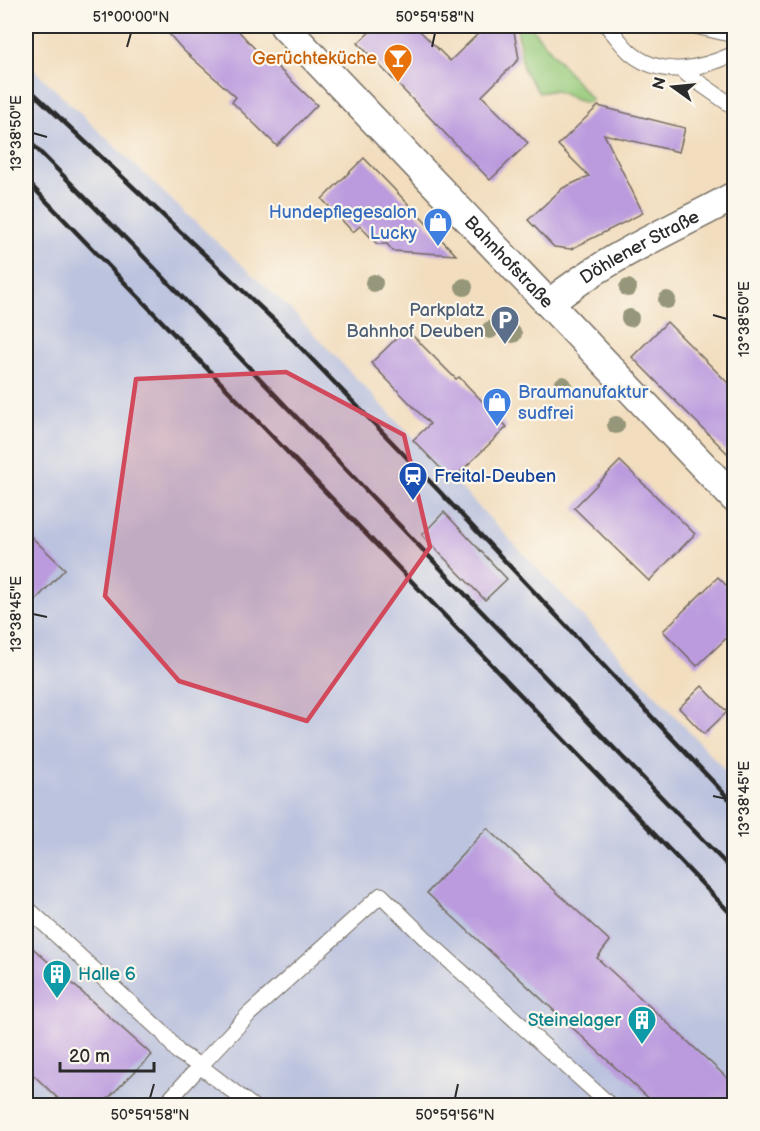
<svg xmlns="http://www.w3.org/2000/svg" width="760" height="1131" font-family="'Balsamiq Sans',sans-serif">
	<rect width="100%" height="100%" fill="#fbf7ec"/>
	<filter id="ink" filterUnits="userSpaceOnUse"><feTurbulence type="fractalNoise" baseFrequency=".0167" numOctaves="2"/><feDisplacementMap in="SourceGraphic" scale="12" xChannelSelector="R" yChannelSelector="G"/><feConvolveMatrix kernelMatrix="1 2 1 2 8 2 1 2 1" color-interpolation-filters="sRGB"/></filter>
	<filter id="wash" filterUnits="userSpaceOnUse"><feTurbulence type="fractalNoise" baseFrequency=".008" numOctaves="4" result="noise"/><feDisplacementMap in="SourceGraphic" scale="24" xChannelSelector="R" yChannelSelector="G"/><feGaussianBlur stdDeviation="1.35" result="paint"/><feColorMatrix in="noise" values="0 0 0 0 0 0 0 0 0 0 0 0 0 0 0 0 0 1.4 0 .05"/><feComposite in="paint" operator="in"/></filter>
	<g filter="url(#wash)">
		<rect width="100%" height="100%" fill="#f2ddbe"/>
		<!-- industrial -->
		<path fill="#bcc3de" d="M 26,62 L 180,208 L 290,309 L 562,594 L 734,780 L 734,1105 L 26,1105 Z"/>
		<!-- green -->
		<path fill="#97cb7c" stroke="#617b54" stroke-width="1.5" d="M 517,26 L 530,26 L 592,100 L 588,103 L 576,100 L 555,90 L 539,93 L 523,69 Z"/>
		<g id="blocks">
			<!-- building -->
			<path fill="#bb9bde" d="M 162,26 L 234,26 L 269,64 L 271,61 L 317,105 L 277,146 L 232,102 L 236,97 L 183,50 Z
				M 376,26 L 415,26 L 450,61 L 486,26 L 513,26 L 519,59 L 482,96 L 528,143 L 490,180 L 358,43 Z
				M 598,106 L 685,128 L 679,152 L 604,134 L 643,213 L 571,249 L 554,247 L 528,220 L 563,188 L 589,176 L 558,145 Z
				M 364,158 L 393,188 L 456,255 L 393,251 L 387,244 L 377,244 L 360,226 L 353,232 L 322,199 Z
				M 667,322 L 735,390 L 735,461 L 632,357 Z
				M 406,329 L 456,379 L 459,377 L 507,427 L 452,480 L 413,440 L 430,424 L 371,363 Z
				M 620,461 L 695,534 L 649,581 L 574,508 Z
				M 444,512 L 507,579 L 485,600 L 422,535 Z
				M 26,532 L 65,569 L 26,610 Z
				M 718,577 L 735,594 L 735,630 L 697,666 L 663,631 Z
				M 702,686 L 727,712 L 704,734 L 679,708 Z
				M 487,828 L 610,941 L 597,958 L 735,1085 L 735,1106 L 657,1106 L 427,893 Z
				M 26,942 L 152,1055 L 100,1106 L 66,1106 L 26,1068 Z"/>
		</g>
	</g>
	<g filter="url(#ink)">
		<use href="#blocks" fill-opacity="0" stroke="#71695e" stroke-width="1.5"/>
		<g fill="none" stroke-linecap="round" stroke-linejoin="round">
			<!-- lane casing -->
			<g stroke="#71695e" stroke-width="17">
				<path id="lane" d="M 607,26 C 615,34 623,47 632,54 C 664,79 702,68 734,54
					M 695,26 L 734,35
					M 681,70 L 734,107
					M 26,907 L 163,1033 L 178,1052 L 200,1066 L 249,1014 L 381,895 L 433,946 L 611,1106
					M 164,1106 L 200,1066 L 252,1106"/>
			</g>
			<!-- street casing -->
			<g stroke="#71695e" stroke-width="31">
				<g id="street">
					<path id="s1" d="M 284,26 L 734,498"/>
					<path id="s2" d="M 550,303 C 606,257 672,230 734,196"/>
				</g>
			</g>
			<!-- lane -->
			<use href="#lane" stroke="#fff" stroke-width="15"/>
			<!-- street -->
			<use href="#street" stroke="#fff" stroke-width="28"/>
			<!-- rail -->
			<path stroke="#2b2b2b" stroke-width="4.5" d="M 26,86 L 276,322 L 439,491 L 734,804
				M 26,138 L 144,257 L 481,611 L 734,872
				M 26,180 L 734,917"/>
		</g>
		<!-- trees -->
		<g fill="#96967a">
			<circle cx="374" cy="283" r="9"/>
			<circle cx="464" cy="287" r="9"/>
			<circle cx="628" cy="288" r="9"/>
			<circle cx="667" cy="300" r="9"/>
			<circle cx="630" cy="318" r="9"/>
			<circle cx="490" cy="330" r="9"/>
			<circle cx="513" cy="334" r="9"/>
			<circle cx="563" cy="385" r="9"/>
			<circle cx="616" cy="425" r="9"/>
		</g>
	</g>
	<!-- marked area -->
	<path fill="#d1495b" fill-opacity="0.2" stroke="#d1495b" stroke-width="4.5" stroke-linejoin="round" d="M 286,372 L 404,435 L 430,547 L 307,721 L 179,681 L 105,596 L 136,379 Z"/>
	<!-- ticks -->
	<path fill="none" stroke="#2b2b2b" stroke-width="2" d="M 127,47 L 131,33M 432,47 L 435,33M 33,133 L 47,137M 713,315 L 727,319M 33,614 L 47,617M 713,796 L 727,799M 150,1098 L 154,1084M 455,1098 L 458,1084"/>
	<!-- icons -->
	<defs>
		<g id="bar-pin" transform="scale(1.5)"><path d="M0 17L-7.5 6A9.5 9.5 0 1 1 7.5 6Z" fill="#e8710a" stroke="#fbf7ec"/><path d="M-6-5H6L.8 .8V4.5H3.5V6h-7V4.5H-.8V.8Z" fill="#fff"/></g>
		<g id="shop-pin" transform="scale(1.5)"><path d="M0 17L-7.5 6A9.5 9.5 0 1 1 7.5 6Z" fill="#3f7fe0" stroke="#fbf7ec"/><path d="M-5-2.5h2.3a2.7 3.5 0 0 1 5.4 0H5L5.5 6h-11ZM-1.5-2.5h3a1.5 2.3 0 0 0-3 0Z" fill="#fff"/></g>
		<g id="parking-pin" transform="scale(1.5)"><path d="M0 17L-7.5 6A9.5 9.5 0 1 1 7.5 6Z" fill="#5c6f8a" stroke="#fbf7ec"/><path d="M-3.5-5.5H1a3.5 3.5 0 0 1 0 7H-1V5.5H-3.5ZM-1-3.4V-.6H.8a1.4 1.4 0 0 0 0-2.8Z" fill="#fff"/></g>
		<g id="station-pin" transform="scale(1.5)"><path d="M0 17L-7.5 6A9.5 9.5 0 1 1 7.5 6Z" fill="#1a4fb4" stroke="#fbf7ec"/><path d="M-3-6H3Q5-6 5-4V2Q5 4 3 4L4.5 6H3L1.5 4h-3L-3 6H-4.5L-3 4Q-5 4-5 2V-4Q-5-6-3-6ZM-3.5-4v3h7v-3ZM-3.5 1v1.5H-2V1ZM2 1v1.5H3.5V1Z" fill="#fff"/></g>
		<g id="building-pin" transform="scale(1.5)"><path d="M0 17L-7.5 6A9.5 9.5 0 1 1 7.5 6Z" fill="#0f9aa8" stroke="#fbf7ec"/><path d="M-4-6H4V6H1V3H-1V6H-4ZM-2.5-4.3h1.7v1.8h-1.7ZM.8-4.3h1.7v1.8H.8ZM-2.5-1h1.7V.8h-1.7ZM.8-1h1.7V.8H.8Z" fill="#fff"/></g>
	</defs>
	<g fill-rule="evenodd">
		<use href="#bar-pin" x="398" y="58"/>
		<use href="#shop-pin" x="438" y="222"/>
		<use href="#parking-pin" x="505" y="320"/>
		<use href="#shop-pin" x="497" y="402"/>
		<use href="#station-pin" x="413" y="476"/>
		<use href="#building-pin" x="57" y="974"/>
		<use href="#building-pin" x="642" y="1020"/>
	</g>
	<g text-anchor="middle" stroke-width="4.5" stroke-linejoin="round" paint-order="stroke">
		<!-- food labels -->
		<g font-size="18" fill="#c56008" stroke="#fbf7ec" text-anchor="end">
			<text x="377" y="64">Gerüchteküche</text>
		</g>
		<!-- shop labels -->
		<g font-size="18" fill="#366cbe" stroke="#fbf7ec" text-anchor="end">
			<text x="417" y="218">Hundepflegesalon<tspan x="417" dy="21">Lucky</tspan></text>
			<text x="518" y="398" text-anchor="start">Braumanufaktur<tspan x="518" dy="21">sudfrei</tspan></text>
		</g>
		<!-- street labels -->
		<g font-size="18" fill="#2b2b2b" stroke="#fbf7ec">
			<text dy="6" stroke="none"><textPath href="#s2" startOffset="106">Döhlener Straße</textPath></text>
			<text dy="6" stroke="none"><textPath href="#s1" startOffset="326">Bahnhofstraße</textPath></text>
		</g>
		<!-- service labels -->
		<g font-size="18" fill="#4e5e75" stroke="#fbf7ec" text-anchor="end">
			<text x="484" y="316">Parkplatz<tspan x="484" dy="21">Bahnhof Deuben</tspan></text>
		</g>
		<!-- transit labels -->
		<g font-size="18" fill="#164399" stroke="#fbf7ec" text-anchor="start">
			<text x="434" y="482">Freital-Deuben</text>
		</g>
		<!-- culture labels -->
		<g font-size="18" fill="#0d838f" stroke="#fbf7ec" text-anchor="start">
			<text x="78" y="980">Halle 6</text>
			<text x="621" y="1026" text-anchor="end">Steinelager</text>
		</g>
	</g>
	<!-- margin -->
	<rect width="760" height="1131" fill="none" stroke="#fbf7ec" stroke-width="66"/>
	<!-- north arrow -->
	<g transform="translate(673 87) rotate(285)" stroke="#fbf7ec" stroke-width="4.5" paint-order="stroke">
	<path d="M0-4.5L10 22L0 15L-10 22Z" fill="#2b2b2b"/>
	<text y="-9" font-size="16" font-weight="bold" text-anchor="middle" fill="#2b2b2b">N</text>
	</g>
	<!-- scale -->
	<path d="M60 1062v9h94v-9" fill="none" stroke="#2b2b2b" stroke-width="3"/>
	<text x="69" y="1062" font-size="18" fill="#2b2b2b" stroke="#fbf7ec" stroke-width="4.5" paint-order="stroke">20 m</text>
	<rect x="33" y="33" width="694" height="1065" fill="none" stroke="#2b2b2b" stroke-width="2"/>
	<g font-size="15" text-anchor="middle" fill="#2b2b2b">
		<text x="131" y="22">51°00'00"N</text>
		<text x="435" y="22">50°59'58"N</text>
		<text transform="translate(16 133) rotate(-90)" y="5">13°38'50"E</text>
		<text transform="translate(744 319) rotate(-90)" y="5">13°38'50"E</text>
		<text transform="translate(16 614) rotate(-90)" y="5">13°38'45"E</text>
		<text transform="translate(744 799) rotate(-90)" y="5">13°38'45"E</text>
		<text x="150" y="1120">50°59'58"N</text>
		<text x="455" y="1120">50°59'56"N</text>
	</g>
</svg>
